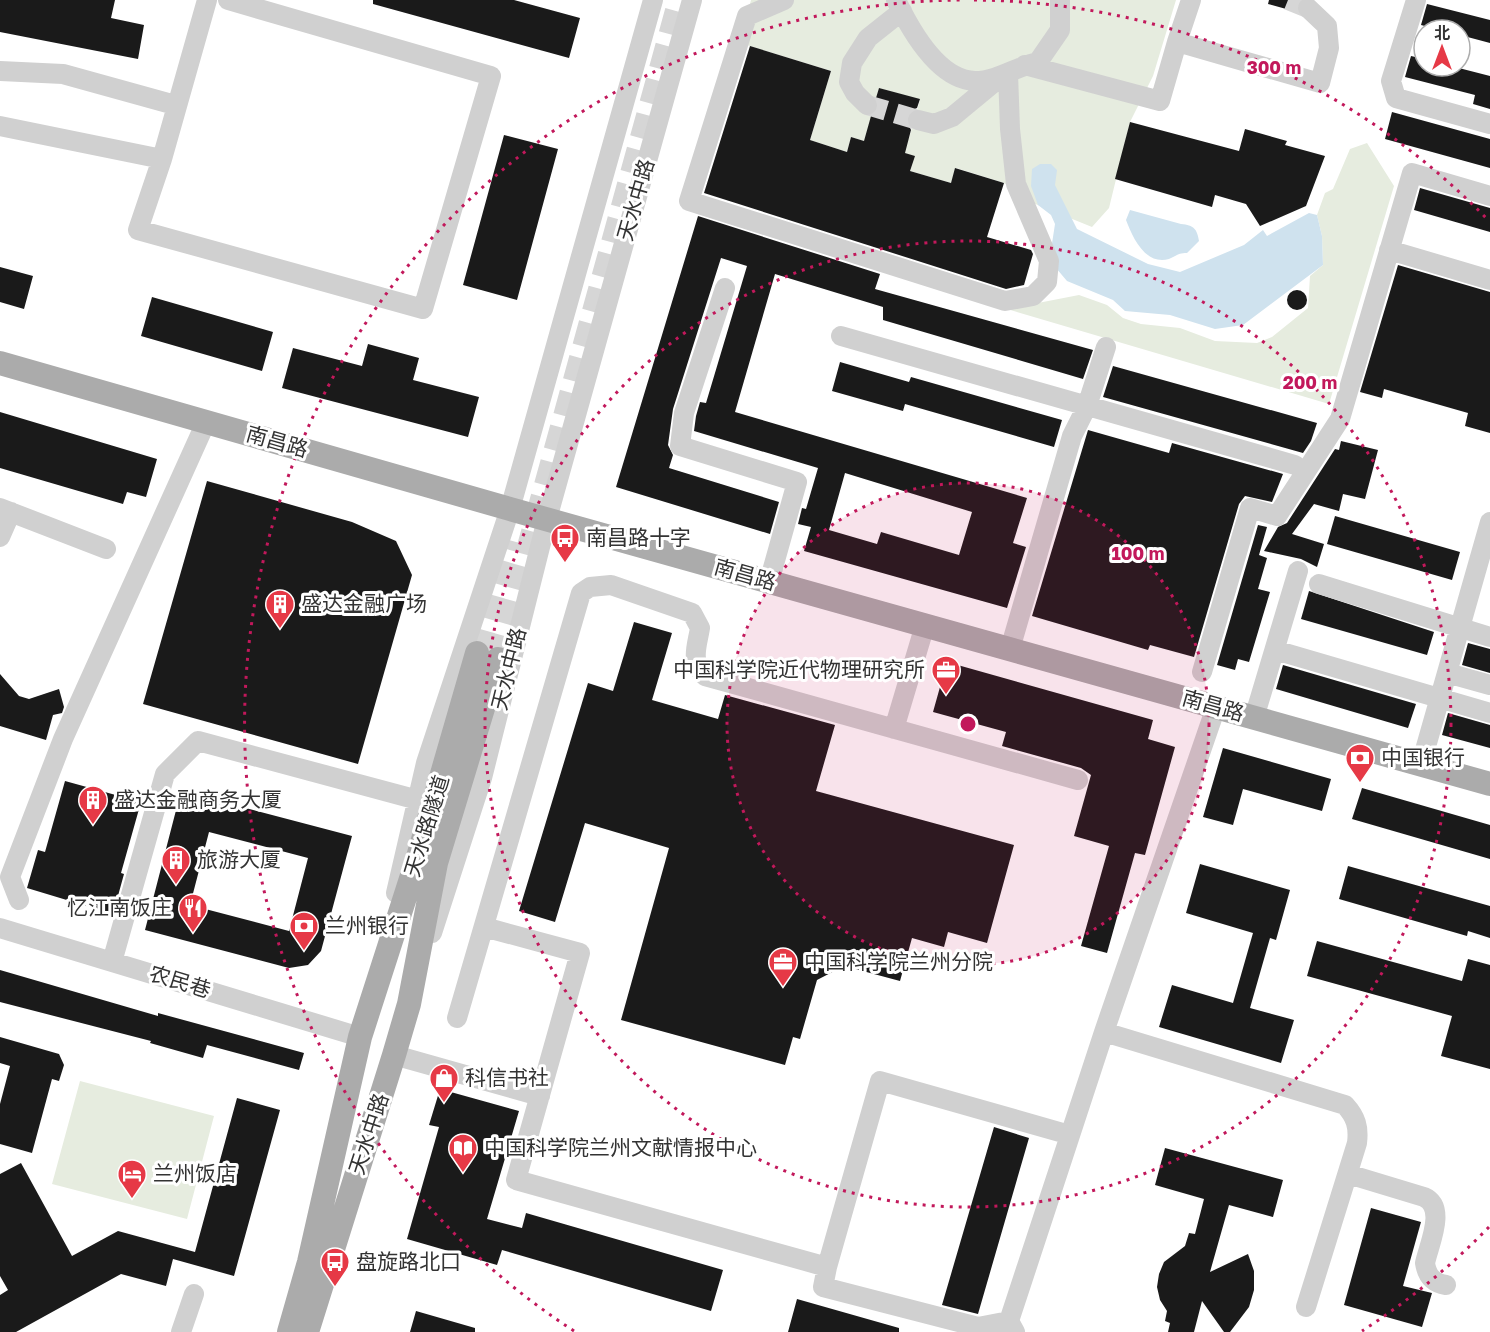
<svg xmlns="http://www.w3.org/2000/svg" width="1490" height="1332" font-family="'Golos Text','Noto Sans SC',sans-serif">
	<rect width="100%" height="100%" fill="#fff"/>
	<!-- green -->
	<path fill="#e6ecdf" d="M 751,0 L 1176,0 L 1153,76 L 1130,122 L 1109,208 L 1092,227 L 1028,201 L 1004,183 L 956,168 L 951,183 L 910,171 L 914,156 L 898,151 L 909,138 L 920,100 L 879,88 L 868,128 L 873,144 L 851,137 L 847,152 L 810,140 L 831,71 L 740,43 Z
		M 1367,143 L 1394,186 L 1329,404 L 1007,309 L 1079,295 L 1107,305 L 1123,318 L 1141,324 L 1180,328 L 1215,341 L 1257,343 L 1272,337 L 1308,308 L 1310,276 L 1323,265 L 1322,236 L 1317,215 L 1325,193 L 1333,189 L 1350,149 Z
		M 80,1081 L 214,1116 L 187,1219 L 52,1184 Z"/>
	<!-- water -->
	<path fill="#cfe2ee" d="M 1040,164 L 1051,164 L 1057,170 L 1055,185 L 1077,229 L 1148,264 L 1180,272 L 1244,245 L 1263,230 L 1267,236 L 1309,213 L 1317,215 L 1322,236 L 1323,265 L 1243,325 L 1215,329 L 1170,315 L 1125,311 L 1113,300 L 1067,281 L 1056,268 L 1051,250 L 1055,224 L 1051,215 L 1038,205 L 1031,186 L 1032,169 Z
		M 1130,210 L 1181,224 C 1194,225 1197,229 1199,241 L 1187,253 C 1178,253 1176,256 1169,259 C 1145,266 1132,236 1126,220 Z"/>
	<!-- building -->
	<path fill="#1a1a1a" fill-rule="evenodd" d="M 0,0 L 115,0 L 111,18 L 144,25 L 138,59 L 0,32 Z
		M 373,0 L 514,0 L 580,18 L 569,58 L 373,4 Z
		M 1269,0 L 1299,0 L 1297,12 L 1268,4 Z
		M 1427,4 L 1490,20 L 1490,43 L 1460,35 L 1460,30 L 1440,30 L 1421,25 Z
		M 750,46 L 831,71 L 810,140 L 847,152 L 851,137 L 864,141 L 871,116 L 878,109 L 876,98 L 879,88 L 920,99 L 917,108 L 910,111 L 906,118 L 911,130 L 905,153 L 915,156 L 910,171 L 951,183 L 955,168 L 1004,183 L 987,237 L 1031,250 L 1033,254 L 1024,285 L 1006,289 L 704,193 Z
		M 1411,56 L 1424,59 L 1424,66 L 1451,66 L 1490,76 L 1490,109 L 1473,104 L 1475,95 L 1405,77 Z
		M 1392,112 L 1490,139 L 1490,168 L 1385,139 Z
		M 1130,122 L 1239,151 L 1245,129 L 1287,141 L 1285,145 L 1325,156 L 1306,206 L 1260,226 L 1246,204 L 1215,195 L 1212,207 L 1115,179 Z
		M 504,135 L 558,149 L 517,300 L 463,285 Z
		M 1420,188 L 1490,208 L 1490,232 L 1414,210 Z
		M 698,216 L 880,274 L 875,289 L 1093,350 L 1083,379 L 883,320 L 883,307 L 775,274 L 735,412 L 1027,498 L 1013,543 L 1026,547 L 1007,608 L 804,551 L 811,527 L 798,524 L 802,508 L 806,509 L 818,468 L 694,431 L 696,416 L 700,402 L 706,403 L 747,266 L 721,258 L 673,409 L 668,445 L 673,455 L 669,468 L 779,502 L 770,534 L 616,487 ZM 845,473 L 972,512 L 959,555 L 881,532 L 877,544 L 829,530 Z
		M 1398,265 L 1490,292 L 1490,433 L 1465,426 L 1468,413 L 1384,389 L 1382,398 L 1360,392 Z
		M 0,267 L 33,276 L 24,309 L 0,302 Z
		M1287 300a10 10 0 1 1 20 0a10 10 0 1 1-20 0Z
		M 152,297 L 273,332 L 262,371 L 141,336 Z
		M 368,344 L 419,358 L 413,380 L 479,397 L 468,437 L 282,388 L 293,348 L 362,366 Z
		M 840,362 L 909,382 L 911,377 L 1062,420 L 1054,447 L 905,404 L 903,411 L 832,391 Z
		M 1113,366 L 1317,423 L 1311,441 L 1303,453 L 1103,397 Z
		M 0,412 L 157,459 L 146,497 L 127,492 L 123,504 L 0,468 Z
		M 1088,430 L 1169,453 L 1172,443 L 1283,474 L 1272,502 L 1245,496 L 1239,504 L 1194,657 L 1150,645 L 1148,650 L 1032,616 Z
		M 1341,441 L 1378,450 L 1365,499 L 1343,494 L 1339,511 L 1314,504 L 1292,534 L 1324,544 L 1317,567 L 1301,559 L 1264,551 L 1278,527 L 1287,523 L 1335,449 L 1339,450 Z
		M 207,481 L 352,522 L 396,541 L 412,575 L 358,764 L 143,704 Z
		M 1335,516 L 1460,552 L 1452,580 L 1327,544 Z
		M 1258,525 L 1267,527 L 1259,555 L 1267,558 L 1258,589 L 1270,592 L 1249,662 L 1238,659 L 1235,670 L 1217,665 Z
		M 1309,591 L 1434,632 L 1427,655 L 1301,619 Z
		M 634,622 L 672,633 L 652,700 L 718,719 L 725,695 L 835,725 L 816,791 L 1014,845 L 987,943 L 948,932 L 944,947 L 912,938 L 900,981 L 844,966 L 817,980 L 800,1039 L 793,1037 L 785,1065 L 621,1020 L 669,848 L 585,823 L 555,922 L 519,911 L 588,683 L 613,691 Z
		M 1468,643 L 1490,649 L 1490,673 L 1462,665 Z
		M 947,662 L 1153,720 L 1148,739 L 1175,747 L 1145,855 L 1135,853 L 1107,953 L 1081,946 L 1109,846 L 1074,836 L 1091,775 L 1081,768 L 1002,746 L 1006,732 L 933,712 Z
		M 1283,665 L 1416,704 L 1408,728 L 1276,689 Z
		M 0,674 L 19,696 L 29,699 L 59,689 L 64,707 L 62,713 L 53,715 L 46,740 L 0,726 Z
		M 1448,713 L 1490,725 L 1490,748 L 1442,735 Z
		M 1223,748 L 1331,779 L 1322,811 L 1243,789 L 1233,825 L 1203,817 Z
		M 65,781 L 141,802 L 121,873 L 124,874 L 113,914 L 27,888 L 38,850 L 45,852 Z
		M 1362,788 L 1490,825 L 1490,859 L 1352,819 Z
		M 181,791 L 352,836 L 321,951 L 308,965 L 289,968 L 145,930 ZM 209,832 L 308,858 L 289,931 L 190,905 Z
		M 1200,864 L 1290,890 L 1276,940 L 1270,938 L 1250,1008 L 1294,1020 L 1281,1063 L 1159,1027 L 1172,985 L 1233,1003 L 1253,933 L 1186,913 Z
		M 1348,866 L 1490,906 L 1490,938 L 1468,931 L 1467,936 L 1339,899 Z
		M 1317,941 L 1462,981 L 1468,959 L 1490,965 L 1490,1069 L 1441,1056 L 1452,1016 L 1307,976 Z
		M 0,970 L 158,1016 L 158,1013 L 304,1053 L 299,1070 L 207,1045 L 203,1058 L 150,1043 L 151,1041 L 0,1002 Z
		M 0,1037 L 59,1054 L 64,1065 L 59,1081 L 52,1079 L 32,1153 L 0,1144 L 0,1104 L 10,1066 L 0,1063 Z
		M 440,1089 L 519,1111 L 487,1219 L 522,1228 L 526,1213 L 723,1270 L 711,1311 L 502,1250 L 497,1265 L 407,1239 L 439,1127 L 429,1125 Z
		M 237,1098 L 280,1110 L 234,1276 L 173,1259 L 166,1286 L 121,1274 L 16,1332 L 0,1332 L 0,1295 L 8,1290 L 0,1276 L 0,1174 L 21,1163 L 72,1256 L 118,1231 L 195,1252 Z
		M 994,1127 L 1029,1138 L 978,1314 L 942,1305 Z
		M 1165,1148 L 1283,1180 L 1273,1217 L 1229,1205 L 1210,1272 L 1248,1254 L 1254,1271 L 1254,1290 L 1249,1307 L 1230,1332 L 1224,1332 L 1202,1301 L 1194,1332 L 1168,1332 L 1170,1323 L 1165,1321 L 1167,1311 L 1160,1300 L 1157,1287 L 1159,1274 L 1164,1262 L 1185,1246 L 1189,1233 L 1195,1234 L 1204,1199 L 1155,1185 Z
		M 1371,1208 L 1421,1222 L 1403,1286 L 1432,1293 L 1422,1327 L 1344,1305 Z
		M 797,1299 L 899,1328 L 899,1332 L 788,1332 Z
		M 416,1311 L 475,1328 L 475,1332 L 410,1332 Z"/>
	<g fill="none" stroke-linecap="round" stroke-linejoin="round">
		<!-- minor-tunnel -->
		<path stroke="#d6d6d6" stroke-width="20" stroke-dasharray="20 10" stroke-linecap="butt" d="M 1288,0 L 1308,8
			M 867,105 L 918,120"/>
		<!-- major-tunnel -->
		<path stroke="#d6d6d6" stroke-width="24" stroke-dasharray="24 12" stroke-linecap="butt" d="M 477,653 L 509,540
			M 498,659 L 680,0"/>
		<!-- minor -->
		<path stroke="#d0d0d0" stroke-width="20" d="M 784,0 L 747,16 L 689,201 L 1005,301 L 1033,296 L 1047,282 L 1049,261 L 1016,184 L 1010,129 L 1008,73
			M 896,0 C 910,29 938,80 975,81 C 997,81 1018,66 1038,62 L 1060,30 L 1060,0
			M 1416,0 L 1391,81 L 1396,98 L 1490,124
			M 1177,42 L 1191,0
			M 1025,65 L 1160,101 L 1177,42 L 1320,83 L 1329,48 L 1327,26 L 1308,8
			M 0,71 L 63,74 L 175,105
			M 867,105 L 855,93 L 849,82 L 852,63 L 868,38 L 902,11
			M 918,120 L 934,124 L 952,117 L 998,79
			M 0,126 L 162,159 L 207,0
			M 162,159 L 138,230 L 423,309 L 491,76 L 228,0
			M 1389,250 L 1490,280
			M 725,288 L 684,413 L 680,446 L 797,482 L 769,582
			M 841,336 L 1295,465
			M 0,508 L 106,549
			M 0,537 L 11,512
			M 1319,584 L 1490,637
			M 1010,649 L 1072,436 L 1087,406 L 1106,347
			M 1275,650 L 1490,713
			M 1202,672 L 1250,508 L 1277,516 L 1340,419 L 1412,173 L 1490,196
			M 1447,673 L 1490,685
			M 1254,718 L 1298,571
			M 894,729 L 925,625
			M 1421,764 L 1490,522
			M 396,893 L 426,763 L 510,509 L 653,0
			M 19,900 L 10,877 L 63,739 L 206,422
			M 484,927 L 580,953 L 516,1180 L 827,1267 L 880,1081 L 1070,1135
			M 0,928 L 360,1037
			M 432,933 L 482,778 L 547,519 L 692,0
			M 112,962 L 165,774 L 198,741 L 418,800
			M 457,1018 L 581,593 L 590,587 L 611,585 L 692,613 L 700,628 C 697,647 690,660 705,676 L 1078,780
			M 1104,1032 L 1345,1105 C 1356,1117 1359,1127 1357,1143 L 1306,1307
			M 394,1055 L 540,1096
			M 1348,1174 L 1424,1197 C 1447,1207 1429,1244 1425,1263 C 1427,1276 1433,1283 1446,1285
			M 827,1267 L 823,1287 L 978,1327 L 1009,1321
			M 181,1332 L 194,1294
			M 1015,1332 L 1009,1321 L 1104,1032 L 1216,707"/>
		<!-- major -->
		<path stroke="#ababab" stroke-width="24" d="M 0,363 L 510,509 L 1490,784
			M 289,1332 L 309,1262 L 360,1037 L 418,857 L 477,653
			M 307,1332 L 394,1055 L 409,1004 L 436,863 L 498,659"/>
	</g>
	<!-- distance rings -->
	<circle cx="968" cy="724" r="241" fill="#c2185b" fill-opacity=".12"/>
	<g fill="none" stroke="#c2185b" stroke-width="3" stroke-dasharray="3 6">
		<circle cx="968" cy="724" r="241"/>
		<circle cx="968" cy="724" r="483"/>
		<path d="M1489 1227A724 724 0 0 1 1362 1331M574 1331A724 724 0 0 1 962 0M974 0A724 724 0 0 1 1489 221"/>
	</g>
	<!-- icons -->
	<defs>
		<g id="bus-pin" transform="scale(1.5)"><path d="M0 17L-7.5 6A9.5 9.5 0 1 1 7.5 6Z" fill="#e63946" stroke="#fff"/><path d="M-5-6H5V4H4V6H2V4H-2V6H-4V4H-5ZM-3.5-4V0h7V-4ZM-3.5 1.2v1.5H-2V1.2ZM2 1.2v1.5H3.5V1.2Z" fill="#fff"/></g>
		<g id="building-pin" transform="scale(1.5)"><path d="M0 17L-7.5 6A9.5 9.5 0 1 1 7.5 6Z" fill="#e63946" stroke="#fff"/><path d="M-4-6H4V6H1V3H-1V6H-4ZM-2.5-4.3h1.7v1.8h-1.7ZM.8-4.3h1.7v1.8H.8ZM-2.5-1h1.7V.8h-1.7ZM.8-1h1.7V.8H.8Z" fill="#fff"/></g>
		<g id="office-pin" transform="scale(1.5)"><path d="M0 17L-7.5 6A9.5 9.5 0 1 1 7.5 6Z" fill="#e63946" stroke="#fff"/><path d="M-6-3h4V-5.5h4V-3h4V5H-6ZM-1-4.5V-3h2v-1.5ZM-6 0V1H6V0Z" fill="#fff"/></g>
		<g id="bank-pin" transform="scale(1.5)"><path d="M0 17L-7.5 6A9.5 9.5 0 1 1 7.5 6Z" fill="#e63946" stroke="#fff"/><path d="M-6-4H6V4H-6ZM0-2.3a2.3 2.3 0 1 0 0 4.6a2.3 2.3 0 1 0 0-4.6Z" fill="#fff"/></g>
		<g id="restaurant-pin" transform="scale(1.5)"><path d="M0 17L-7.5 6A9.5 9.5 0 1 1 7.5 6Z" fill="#e63946" stroke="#fff"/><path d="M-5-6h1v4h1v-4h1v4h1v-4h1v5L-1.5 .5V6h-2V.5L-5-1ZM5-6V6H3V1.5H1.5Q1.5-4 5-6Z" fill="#fff"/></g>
		<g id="shop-pin" transform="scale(1.5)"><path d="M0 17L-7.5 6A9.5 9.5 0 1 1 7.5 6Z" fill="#e63946" stroke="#fff"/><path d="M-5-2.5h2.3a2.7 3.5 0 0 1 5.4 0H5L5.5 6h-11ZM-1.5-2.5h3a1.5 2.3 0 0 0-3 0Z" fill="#fff"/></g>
		<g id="library-pin" transform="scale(1.5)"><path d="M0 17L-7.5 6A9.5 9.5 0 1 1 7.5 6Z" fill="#e63946" stroke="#fff"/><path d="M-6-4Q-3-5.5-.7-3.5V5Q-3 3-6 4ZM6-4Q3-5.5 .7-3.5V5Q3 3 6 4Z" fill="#fff"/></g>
		<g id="hotel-pin" transform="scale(1.5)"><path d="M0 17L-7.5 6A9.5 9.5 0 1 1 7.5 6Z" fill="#e63946" stroke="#fff"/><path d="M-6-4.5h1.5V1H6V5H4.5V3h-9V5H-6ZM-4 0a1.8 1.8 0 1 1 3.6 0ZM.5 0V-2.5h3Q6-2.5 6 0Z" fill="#fff"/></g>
	</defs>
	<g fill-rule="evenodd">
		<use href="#bus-pin" x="565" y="538"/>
		<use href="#building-pin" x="280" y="604"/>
		<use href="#office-pin" x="946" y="670"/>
		<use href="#bank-pin" x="1360" y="758"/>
		<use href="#building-pin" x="93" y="800"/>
		<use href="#building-pin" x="176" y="860"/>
		<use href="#restaurant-pin" x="193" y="908"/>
		<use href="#bank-pin" x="304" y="926"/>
		<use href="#office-pin" x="783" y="962"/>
		<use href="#shop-pin" x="444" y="1078"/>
		<use href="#library-pin" x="463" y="1148"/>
		<use href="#hotel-pin" x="132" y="1174"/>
		<use href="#bus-pin" x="335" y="1262"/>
	</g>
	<g text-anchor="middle" stroke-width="6" stroke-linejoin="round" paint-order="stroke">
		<!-- street labels -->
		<g font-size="21" fill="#333" stroke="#fff">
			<text transform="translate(636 200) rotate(-74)" y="7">天水中路</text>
			<text transform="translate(277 442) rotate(16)" y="7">南昌路</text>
			<text transform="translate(745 575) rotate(16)" y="7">南昌路</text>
			<text transform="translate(509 669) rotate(-76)" y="7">天水中路</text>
			<text transform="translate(1213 706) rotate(16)" y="7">南昌路</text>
			<text transform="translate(427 826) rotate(-73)" y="7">天水路隧道</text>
			<text transform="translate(180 982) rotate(17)" y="7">农民巷</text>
			<text transform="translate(369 1134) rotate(-72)" y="7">天水中路</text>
		</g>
		<!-- poi labels -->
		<g font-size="21" fill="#333" stroke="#fff" text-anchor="start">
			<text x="586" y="545">南昌路十字</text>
			<text x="301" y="611">盛达金融广场</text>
			<text x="925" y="677" text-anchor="end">中国科学院近代物理研究所</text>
			<text x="1381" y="765">中国银行</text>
			<text x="114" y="807">盛达金融商务大厦</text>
			<text x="197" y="867">旅游大厦</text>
			<text x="172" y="915" text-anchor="end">忆江南饭庄</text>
			<text x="325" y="933">兰州银行</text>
			<text x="804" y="969">中国科学院兰州分院</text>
			<text x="465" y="1085">科信书社</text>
			<text x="484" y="1155">中国科学院兰州文献情报中心</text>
			<text x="153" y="1181">兰州饭店</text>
			<text x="356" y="1269">盘旋路北口</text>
		</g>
	</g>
	<circle cx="968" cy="724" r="9" fill="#c2185b" stroke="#fff" stroke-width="3"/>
	<g font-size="18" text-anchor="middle" font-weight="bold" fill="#c2185b" stroke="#fff" stroke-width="6" stroke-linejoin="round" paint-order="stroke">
		<text x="1274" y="74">300 m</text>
		<text x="1310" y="389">200 m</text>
		<text x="1138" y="560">100 m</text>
	</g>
	<!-- north arrow -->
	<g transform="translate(1442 48)"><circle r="28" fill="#ffffff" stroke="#adadad" stroke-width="1.5"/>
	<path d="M0-4.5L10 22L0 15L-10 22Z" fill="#e63946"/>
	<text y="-9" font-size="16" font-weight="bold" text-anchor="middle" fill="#333333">北</text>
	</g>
</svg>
